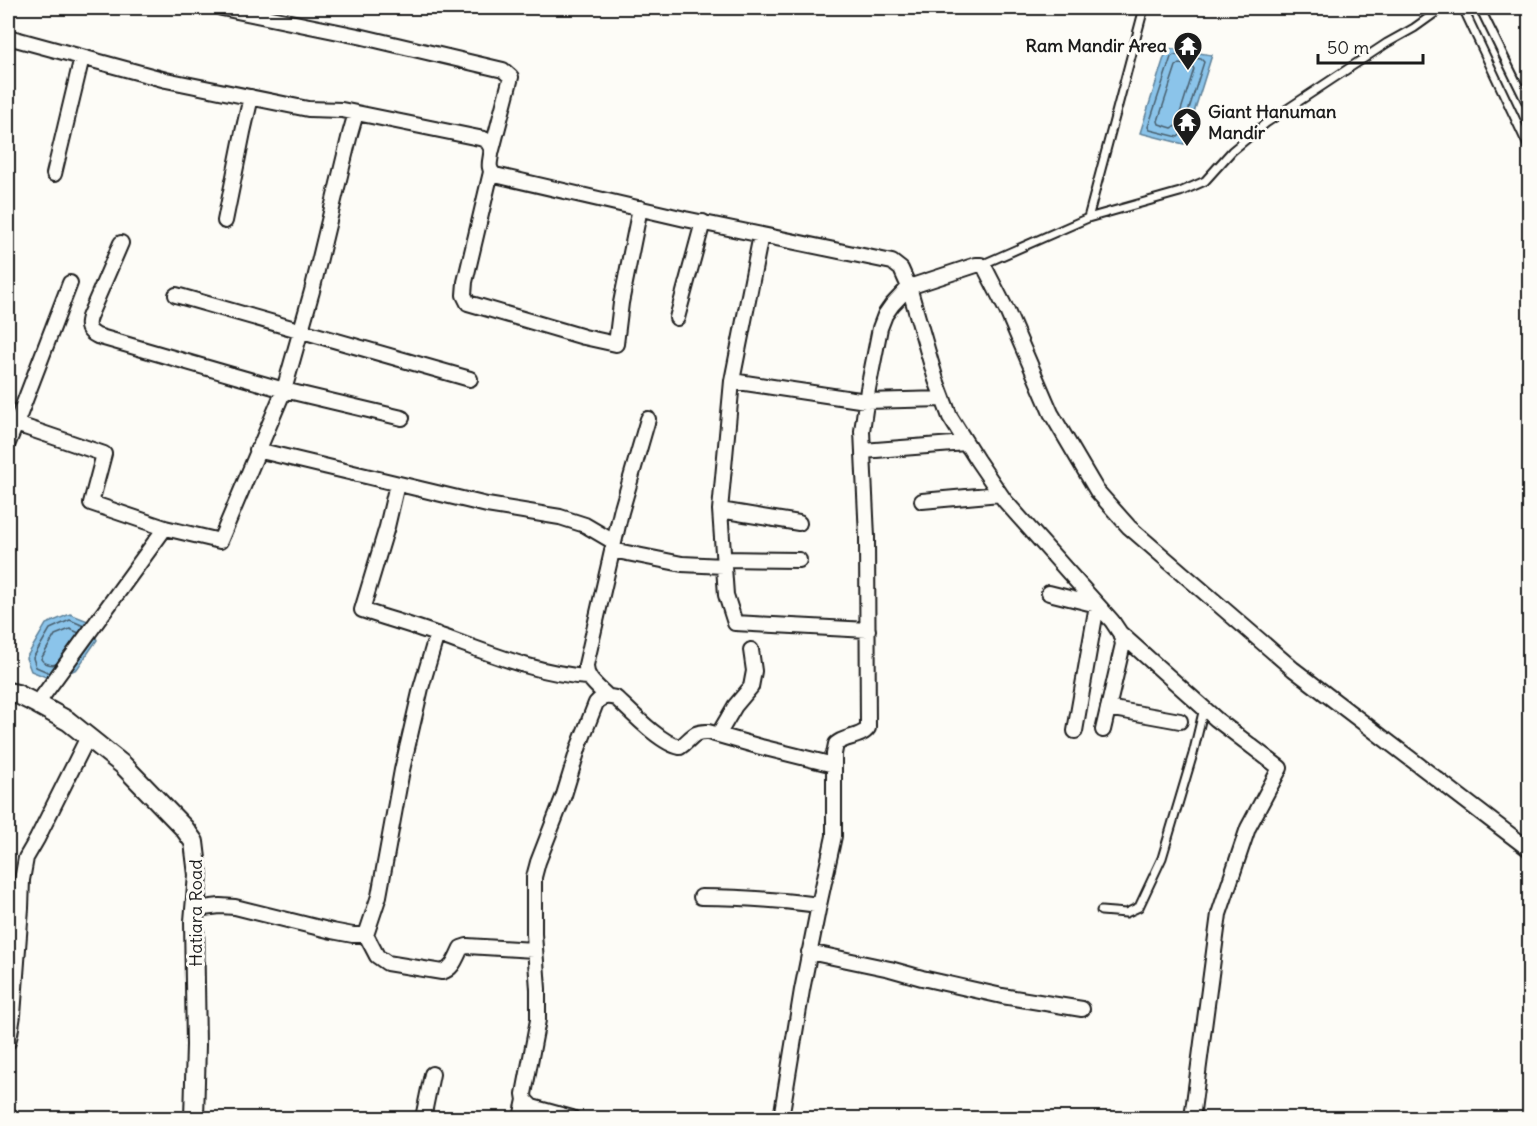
<svg xmlns="http://www.w3.org/2000/svg" width="1537" height="1126" font-family="Delius,sans-serif">
	<rect width="100%" height="100%" fill="#fdfcf7"/>
	<filter id="ink" filterUnits="userSpaceOnUse"><feTurbulence type="fractalNoise" baseFrequency=".0167" numOctaves="2"/><feDisplacementMap in="SourceGraphic" scale="12" xChannelSelector="R" yChannelSelector="G"/><feConvolveMatrix kernelMatrix="1 2 1 2 8 2 1 2 1" color-interpolation-filters="sRGB"/></filter>
	<g filter="url(#ink)">
		<!-- water -->
		<path fill="#8bc4ea" stroke="#5f8198" stroke-width="1.5" d="M 1167,48 L 1212,55 L 1184,144 L 1140,133 Z
			M 70,614 L 88,621 L 97,640 L 77,669 L 53,680 L 31,671 L 26,658 L 46,624 Z"/>
		<g fill="none" stroke-linecap="round" stroke-linejoin="round">
			<!-- shore -->
			<path stroke="#485f6e" stroke-width="1.5" d="M 1174,55 L 1201,59 L 1204,62 L 1181,134 L 1178,137 L 1150,130 L 1148,127 L 1171,57 Z
				M 1179,64 L 1192,66 L 1194,69 L 1176,126 L 1172,128 L 1159,124 L 1158,121 L 1176,66 Z
				M 56,664 C 51,666 43,663 41,659 L 55,635 L 70,629 L 79,633
				M 50,673 L 36,667 L 33,658 L 50,629 L 70,620 L 84,626"/>
			<!-- service casing -->
			<g stroke="#1c1c1c" stroke-width="11">
				<path id="service" d="M 1463,8 L 1530,150
					M 1480,8 L 1530,110
					M 1088,218 L 1144,8
					M 981,265 L 1088,218 L 1180,192 L 1205,181 L 1232,151 L 1266,123 L 1387,43 L 1414,28 L 1435,13 L 1440,8
					M 1101,911 L 1126,913 L 1139,907 L 1162,858 L 1193,754 L 1204,708"/>
			</g>
			<!-- minor casing -->
			<g stroke="#1c1c1c" stroke-width="18">
				<path id="minor" d="M 222,8 L 363,37 L 503,70 L 511,77 L 492,150
					M 8,37 L 166,80 L 308,109 L 342,110 L 484,139 C 501,151 481,164 495,175 L 685,219 L 892,262 L 901,269 L 909,287 L 936,380 L 950,417 L 977,460 L 1005,501 L 1112,621 L 1120,633 L 1123,644 L 1103,730
					M 491,172 L 465,282 L 464,295 L 468,303 L 584,337 L 616,344 L 621,303 L 640,208
					M 54,174 L 82,57
					M 225,221 L 243,132 L 251,97
					M 761,235 L 732,381 L 720,510 L 726,595 L 735,623 L 868,630
					M 121,243 L 89,317 C 86,327 88,331 97,336 L 284,390 L 402,418
					M 70,283 L 16,424 L 104,454 L 91,503 L 165,528
					M 176,295 L 470,379
					M 677,318 L 703,222
					M 732,381 L 866,401 L 943,399
					M 8,443 L 16,424
					M 257,450 L 487,505 L 560,517 L 585,525 L 614,542
					M 863,451 L 966,443
					M 397,484 L 387,527 L 362,610 C 388,619 415,626 441,636 C 489,653 538,674 588,677
					M 922,501 L 1000,494
					M 720,510 L 799,523
					M 612,550 L 682,564 L 724,566
					M 724,559 L 799,560
					M 1049,593 L 1097,605 L 1075,731
					M 1120,633 L 1216,719 L 1280,768 L 1248,828 L 1219,914 L 1192,1118
					M 437,634 L 421,688 L 402,770 L 379,896 L 366,935 L 377,956 L 387,963 L 442,972 C 453,969 456,958 461,948 L 467,946 L 534,950
					M 607,696 C 598,687 585,678 586,665 L 621,512 L 648,419
					M 37,704 L 165,528 L 220,541 L 284,390 L 312,291 L 350,134 L 356,113
					M 1108,708 L 1180,721
					M 718,735 L 735,706 L 751,687 L 754,671 L 751,650
					M 701,897 C 740,897 779,900 819,905
					M 195,909 L 220,906 L 235,907 L 332,931 L 353,935 L 366,935
					M 809,952 L 890,969 L 922,978 L 1002,996 L 1082,1009
					M 8,1042 L 10,1034 L 13,1015 L 21,908 L 22,880 L 26,858 L 37,839 L 88,737
					M 423,1118 L 432,1074
					M 521,1118 L 525,1100
					M 572,1118 L 532,1107 L 525,1100 L 524,1094 L 538,1020 L 538,989 L 534,934 L 534,877 L 538,862 L 564,795 L 579,746 L 596,703 C 602,696 607,696 616,698 C 631,712 661,744 680,747 C 692,739 692,731 708,732 L 761,747 L 834,765
					M 781,1118 L 802,990 L 819,905 L 834,836 L 834,754 L 836,744 C 845,736 861,738 868,728 L 867,537 L 862,431 L 868,389 L 880,328 L 885,315 L 892,305 L 909,287 L 976,265 L 981,265 L 985,268 L 1007,311 L 1051,413 L 1097,491 L 1129,527 L 1293,669 L 1530,850"/>
			</g>
			<!-- tertiary casing -->
			<g stroke="#1c1c1c" stroke-width="22">
				<path id="tertiary" d="M 8,692 L 17,694 L 37,704 L 68,721 L 123,765 L 184,828 L 194,842 L 198,875 L 194,921 L 196,1045 L 194,1118"/>
			</g>
			<!-- service -->
			<use href="#service" stroke="#fdfcf7" stroke-width="7"/>
			<!-- minor -->
			<use href="#minor" stroke="#fdfcf7" stroke-width="14"/>
			<!-- tertiary -->
			<use href="#tertiary" stroke="#fdfcf7" stroke-width="18"/>
		</g>
	</g>
	<!-- icons -->
	<defs>
		<g id="temple-pin" transform="scale(1.5)"><path d="M0 17L-7.5 6A9.5 9.5 0 1 1 7.5 6Z" fill="#1c1c1c" stroke="#fdfcf7"/><path d="M0-6L5-2H3V0L6.5 2.5H4V6H1.5V3h-3V6H-4V2.5H-6.5L-3 0V-2H-5Z" fill="#fff"/></g>
	</defs>
	<g fill-rule="evenodd">
		<use href="#temple-pin" x="1188" y="46"/>
		<use href="#temple-pin" x="1187" y="122"/>
	</g>
	<g text-anchor="middle" stroke-width="6" stroke-linejoin="round" paint-order="stroke">
		<!-- poi labels -->
		<g font-size="18" font-weight="bold" fill="#1c1c1c" stroke="#fdfcf7" text-anchor="end">
			<text x="1167" y="52">Ram Mandir Area</text>
			<text x="1208" y="118" text-anchor="start">Giant Hanuman<tspan x="1208" dy="21">Mandir</tspan></text>
		</g>
		<!-- street labels -->
		<g font-size="18" fill="#1c1c1c" stroke="#fdfcf7">
			<text transform="translate(196 913) rotate(-90)" y="6">Hatiara Road</text>
		</g>
	</g>
	<!-- margin -->
	<rect width="1537" height="1126" fill="none" stroke="#fdfcf7" stroke-width="30"/>
	<rect x="15" y="15" width="1507" height="1096" fill="none" stroke="#1c1c1c" stroke-width="2" filter="url(#ink)"/>
	<!-- scale -->
	<path d="M1318 54v9h105v-9" fill="none" stroke="#1c1c1c" stroke-width="3"/>
	<text x="1327" y="54" font-size="18" fill="#1c1c1c" stroke="#fdfcf7" stroke-width="4.5" paint-order="stroke">50 m</text>
</svg>
